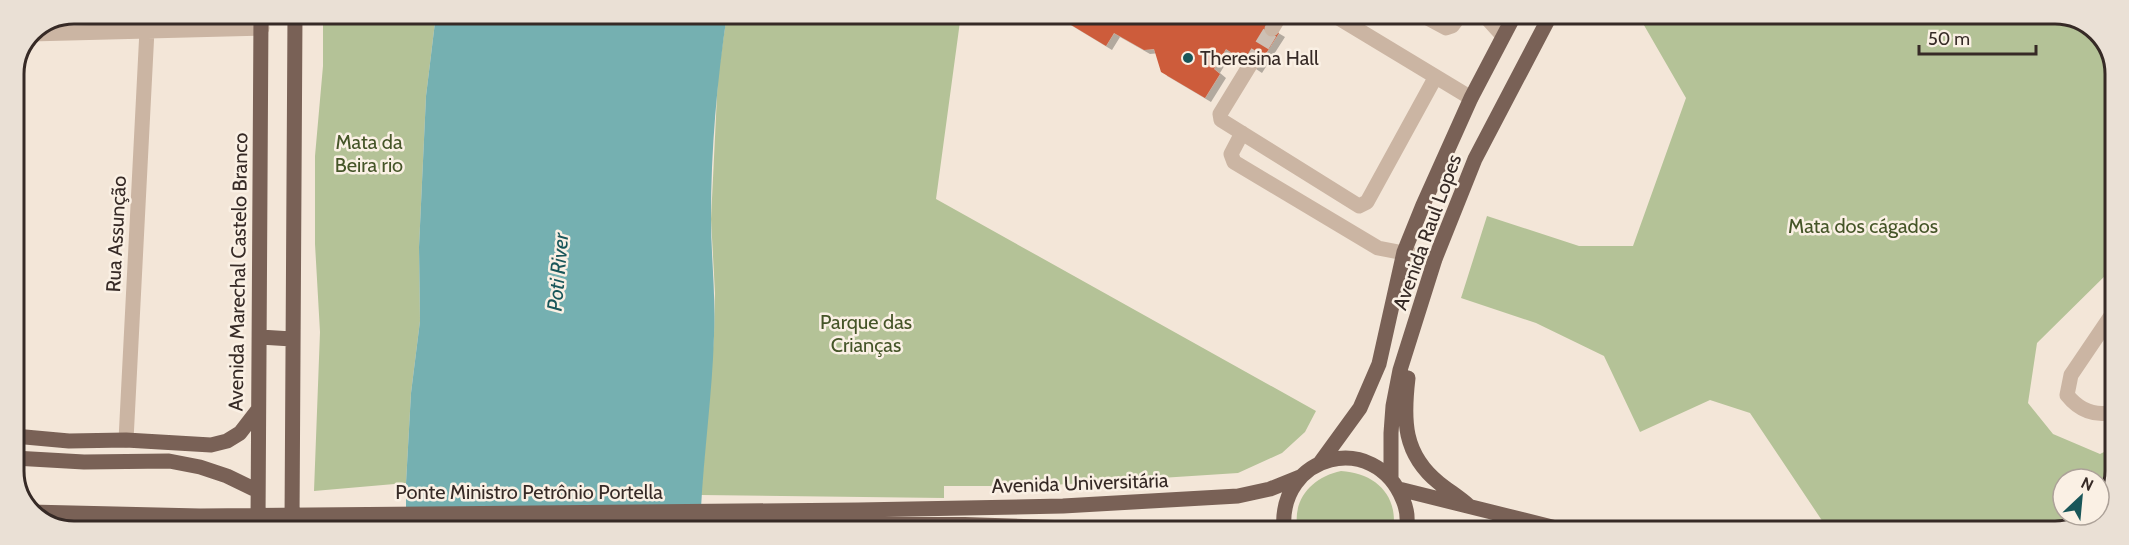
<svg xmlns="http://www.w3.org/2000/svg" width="2129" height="545" font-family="Cabin,sans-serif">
	<defs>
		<filter id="shadow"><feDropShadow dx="6" dy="4" stdDeviation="0" flood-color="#0004"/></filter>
	</defs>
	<rect width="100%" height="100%" fill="#f3e6d8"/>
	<!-- green -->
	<path fill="#b4c297" d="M 323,14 L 436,14 L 426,96 L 419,247 L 420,321 L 411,393 L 406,483 L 314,491 L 320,332 L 315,244 L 315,156 L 323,66 Z
		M 727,14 L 961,14 L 936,199 L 1316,411 L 1305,432 L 1282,453 L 1238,473 L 1037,486 L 944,486 L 944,498 L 701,495 L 714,336 L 715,293 L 711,219 L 718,75 Z
		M 1642,14 L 2067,15 L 2100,34 L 2115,66 L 2115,266 L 2037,343 L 2028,403 L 2053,434 L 2100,454 L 2114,447 L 2114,483 L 2099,508 L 2099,479 L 2063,479 L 2063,515 L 2095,515 L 2092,519 L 2056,531 L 1829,531 L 1750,413 L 1710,400 L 1640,432 L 1604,356 L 1536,323 L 1461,298 L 1487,216 L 1579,246 L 1633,246 L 1686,98 L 1641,20 Z
		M 1341,471 C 1375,473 1399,495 1393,531 L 1298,531 C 1291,500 1312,477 1341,471 Z"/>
	<!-- water -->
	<path fill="#75b0b1" d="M 436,14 L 727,14 C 717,81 711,149 711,218 C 711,257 716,296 714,336 C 712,401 702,465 700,531 L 406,530 L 406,483 L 411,393 L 420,321 L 419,247 L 426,96 Z"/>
	<!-- building -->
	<path fill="#cd5c3b" filter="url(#shadow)" d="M 1053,14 L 1247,14 L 1279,33 L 1256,69 L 1226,49 L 1214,69 L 1220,74 L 1205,98 L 1161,72 L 1154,49 L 1144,50 L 1114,33 L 1106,46 Z"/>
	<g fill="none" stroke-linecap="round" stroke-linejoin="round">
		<!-- minor-tunnel -->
		<path stroke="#cdc0b4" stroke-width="15" stroke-dasharray="15 8" stroke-linecap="butt" d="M 1250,65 L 1272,29"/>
		<!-- minor -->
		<path stroke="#cbb5a3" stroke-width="15" d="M 1332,14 L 1471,98
			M 1420,14 L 1446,28 L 1452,26 L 1461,14
			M 1483,14 L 1503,36
			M 1272,29 L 1281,14
			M 30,34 L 262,28
			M 1250,65 L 1220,114 L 1221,120 L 1359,206 L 1367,202 L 1435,78
			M 1242,133 L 1231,154 L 1234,162 L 1378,248 L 1435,259
			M 2114,412 C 2095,417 2079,410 2067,395 L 2071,375 L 2115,310
			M 126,440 L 147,30"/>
		<!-- major -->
		<path stroke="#796156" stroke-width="15" d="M 260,337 L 292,339
			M 1408,378 C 1403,420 1403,454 1439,483 C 1449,491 1459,497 1468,505
			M 14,436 L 69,441 L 126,440 L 211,445 L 227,441 L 240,433 L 257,411
			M 14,458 L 84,462 L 169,461 L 200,467 L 227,476 L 258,491
			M 1320,463 L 1360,408 L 1379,364 L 1404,252 L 1423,205 L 1471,98 L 1515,14
			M 1391,479 L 1391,433 L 1393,406 L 1400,370 L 1435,259 L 1475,159 L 1551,14
			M 1399,489 L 1568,531
			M 30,512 L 200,516 L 858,510 L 1063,506 L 1238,496 L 1270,489 L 1300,477
			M 258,524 L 261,14
			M 292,524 L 295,14
			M 87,530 L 858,521 L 1162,531
			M 1284,531 C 1277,453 1375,430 1403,500 C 1407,509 1408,521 1406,531"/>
	</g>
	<!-- markers -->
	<circle fill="#195659" stroke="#faf0e4" stroke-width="2" cx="1188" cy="58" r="6"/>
	<g text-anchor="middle" stroke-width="5" stroke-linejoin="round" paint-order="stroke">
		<!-- poi labels -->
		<g font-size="20" fill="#362a26" stroke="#faf0e4" text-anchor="start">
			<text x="1200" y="65">Theresina Hall</text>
		</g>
		<!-- park labels -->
		<g font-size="20" fill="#455528" stroke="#faf0e4">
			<text x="369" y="149">Mata da<tspan x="369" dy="23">Beira rio</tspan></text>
			<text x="1863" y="233">Mata dos cágados</text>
			<text x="866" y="329">Parque das<tspan x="866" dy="23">Crianças</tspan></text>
		</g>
		<!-- street labels -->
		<g font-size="20" fill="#362a26" stroke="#faf0e4">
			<text transform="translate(1427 232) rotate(-70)" y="7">Avenida Raul Lopes</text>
			<text transform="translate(116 234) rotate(-87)" y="7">Rua Assunção</text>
			<text transform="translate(238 272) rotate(-89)" y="7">Avenida Marechal Castelo Branco</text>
			<text transform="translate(1080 483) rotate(-2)" y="7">Avenida Universitária</text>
			<text x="529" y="499">Ponte Ministro Petrônio Portella</text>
		</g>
		<!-- water labels -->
		<g font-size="21" font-style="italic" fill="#195659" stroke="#faf0e4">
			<text transform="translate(558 272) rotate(-85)" y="7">Poti River</text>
		</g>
	</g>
	<!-- crop -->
	<path d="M0 0H2129V545H0ZM74 24H2055A50 50 0 0 1 2105 74V471A50 50 0 0 1 2055 521H74A50 50 0 0 1 24 471V74A50 50 0 0 1 74 24Z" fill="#eae0d5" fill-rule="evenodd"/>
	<path fill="none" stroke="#362a26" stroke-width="3" d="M74 24H2055A50 50 0 0 1 2105 74V471A50 50 0 0 1 2055 521H74A50 50 0 0 1 24 471V74A50 50 0 0 1 74 24Z"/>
	<!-- north arrow -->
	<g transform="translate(2081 497) rotate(26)"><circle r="28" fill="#faf0e4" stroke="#aca198" stroke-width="1.5"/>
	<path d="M0-4.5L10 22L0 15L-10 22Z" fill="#195659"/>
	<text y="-9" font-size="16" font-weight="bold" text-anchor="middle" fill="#362a26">N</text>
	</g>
	<!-- scale -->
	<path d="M1919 45v9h117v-9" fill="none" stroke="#362a26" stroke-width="3"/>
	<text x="1928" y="45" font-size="18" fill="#362a26" stroke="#faf0e4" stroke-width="4.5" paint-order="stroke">50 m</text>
</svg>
